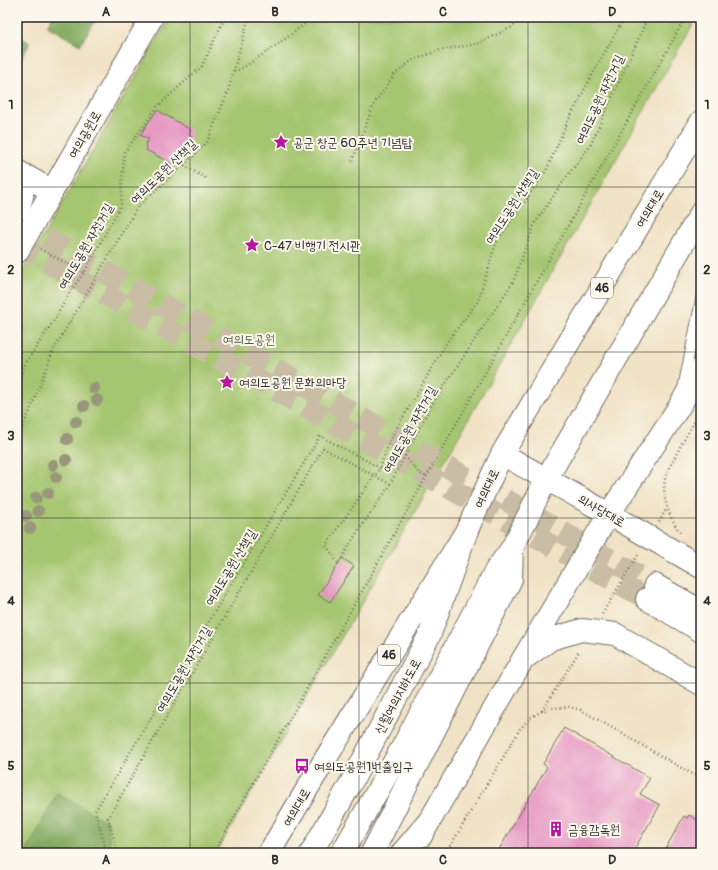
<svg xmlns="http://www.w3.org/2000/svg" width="718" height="870" font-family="Pangolin,'Poor Story',sans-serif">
	<rect width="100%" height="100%" fill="#fbf7ec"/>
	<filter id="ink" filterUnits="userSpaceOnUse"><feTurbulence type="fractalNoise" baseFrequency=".025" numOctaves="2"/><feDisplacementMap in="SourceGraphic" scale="8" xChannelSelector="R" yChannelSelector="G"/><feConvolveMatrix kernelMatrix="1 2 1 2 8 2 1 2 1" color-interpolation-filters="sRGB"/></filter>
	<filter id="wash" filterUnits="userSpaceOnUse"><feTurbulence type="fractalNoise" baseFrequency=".012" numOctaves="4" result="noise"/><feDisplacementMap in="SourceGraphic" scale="16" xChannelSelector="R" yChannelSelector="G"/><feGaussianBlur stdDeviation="0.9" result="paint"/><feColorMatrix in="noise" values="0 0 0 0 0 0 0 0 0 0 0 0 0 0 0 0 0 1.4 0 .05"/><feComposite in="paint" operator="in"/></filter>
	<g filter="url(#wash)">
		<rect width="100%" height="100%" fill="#f0e2c4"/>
		<!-- green -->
		<path fill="#a5c66f" stroke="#68784d" d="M 170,17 L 697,17 L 452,448 L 216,853 L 17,853 L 17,281 Z"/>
		<!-- forest -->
		<path fill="#84ab62" stroke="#586b46" d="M 52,17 L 97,17 L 80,45 L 47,26 Z
			M 17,35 L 30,43 L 17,66 Z
			M 57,793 L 107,822 L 111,853 L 25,853 L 30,846 Z"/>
		<g id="blocks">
			<!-- building -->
			<path fill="#e698c3" d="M 157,110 L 191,130 L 189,134 L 192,136 L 176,166 L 146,150 L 147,148 L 145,145 L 149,139 L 140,135 Z
				M 342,558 L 354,566 L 330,602 L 318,595 Z
				M 564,728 L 650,778 L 640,794 L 660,805 L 632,853 L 497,853 L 547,767 L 543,764 Z
				M 689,815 L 701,822 L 701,853 L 663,853 L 684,816 L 687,818 Z"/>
		</g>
	</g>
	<g filter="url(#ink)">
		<use href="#blocks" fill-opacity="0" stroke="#706b61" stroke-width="1"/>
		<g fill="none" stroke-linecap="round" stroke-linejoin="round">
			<!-- secondary-tunnel -->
			<path stroke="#c9bda5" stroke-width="22" stroke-dasharray="22 11" stroke-linecap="butt" d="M 17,222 L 655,585
				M 17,245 L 647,599"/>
			<!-- service casing -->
			<g stroke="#706b61" stroke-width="11">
				<path id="service" d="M 683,386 L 701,298"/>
			</g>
			<!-- tertiary casing -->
			<g stroke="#706b61" stroke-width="24">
				<path id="tertiary" d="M 17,252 L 152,17"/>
			</g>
			<!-- secondary casing -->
			<g stroke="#706b61" stroke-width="24">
				<path id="secondary" d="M 17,171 L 52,191
					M 17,183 C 26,193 22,198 17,210
					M 609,514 L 701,567
					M 655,585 L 701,611
					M 647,599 L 701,631
					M 523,659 L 551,639 L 582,630 L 615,634 L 701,684"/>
			</g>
			<!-- primary casing -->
			<g stroke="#706b61" stroke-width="24">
				<path id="primary" d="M 502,454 L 609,514
					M 421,836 L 523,659 L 609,514 L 679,407 L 701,369
					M 269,853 L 316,774 L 467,530 L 502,454 L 701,122
					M 342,853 L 402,748 L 496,570 L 512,548 L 547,478 L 701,213"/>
			</g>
			<!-- trunk casing -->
			<g stroke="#706b61" stroke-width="24">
				<path id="trunk" d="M 311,853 L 351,783 L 430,634 L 467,530
					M 372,853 L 511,579 L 512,548
					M 402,853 L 430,820"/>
			</g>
			<!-- path -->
			<path stroke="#706b61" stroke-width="2.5" stroke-dasharray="1 3" stroke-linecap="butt" d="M 234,71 C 243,69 251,62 259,57 C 277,45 296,32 312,17
				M 352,161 L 374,104 L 394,75 L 411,61 L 440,50 L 477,44 L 512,27 L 523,17
				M 184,165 L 207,179
				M 40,249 L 84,273
				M 17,388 L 25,364 L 55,319 L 71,290 L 84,273 L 121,205 L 124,153 L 157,107 L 202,66 L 225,17
				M 17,438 L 29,413 L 54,349 L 138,206 L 184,165 L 207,142 L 227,94 L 249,17
				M 405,456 L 419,473 L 427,477
				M 659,522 L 667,508
				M 680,532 C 670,519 661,497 665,480 C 666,473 669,468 672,463 C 679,448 688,433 696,419
				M 342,558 L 356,534 L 389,487
				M 338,563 L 326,545 L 375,475 L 380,468 L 390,440 L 447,342 L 478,301 L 496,243 L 546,171 L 566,125 L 598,64 L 625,17
				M 602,614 L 639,553
				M 542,711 L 580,650
				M 107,853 L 95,811 L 320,436 L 380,468
				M 118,853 L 108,818 L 323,448 L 390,484 L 405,456 L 429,409 L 513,282 L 535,223 L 565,179 L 590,146 L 648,17
				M 214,853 L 686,17
				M 446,853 L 520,729 L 530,718 L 542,711 L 552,708 L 569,707 L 581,710 L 701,779"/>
			<!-- service -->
			<use href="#service" stroke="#fff" stroke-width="9"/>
			<!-- tertiary -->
			<use href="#tertiary" stroke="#fff" stroke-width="22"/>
			<!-- secondary -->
			<use href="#secondary" stroke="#fff" stroke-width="22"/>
			<!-- primary -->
			<use href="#primary" stroke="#fff" stroke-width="22"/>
			<!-- trunk -->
			<use href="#trunk" stroke="#fff" stroke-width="22"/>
		</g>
		<!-- trees -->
		<g fill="#98977b">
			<circle cx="94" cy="388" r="6"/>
			<circle cx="97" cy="400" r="6"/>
			<circle cx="84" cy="406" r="6"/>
			<circle cx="76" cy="422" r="6"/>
			<circle cx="67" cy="439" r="6"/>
			<circle cx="66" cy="460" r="6"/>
			<circle cx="53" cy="465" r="6"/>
			<circle cx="56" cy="477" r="6"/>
			<circle cx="48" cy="493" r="6"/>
			<circle cx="36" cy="498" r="6"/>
			<circle cx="38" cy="511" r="6"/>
			<circle cx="26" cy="516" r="6"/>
			<circle cx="30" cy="528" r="6"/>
		</g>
	</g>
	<!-- grid -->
	<path fill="none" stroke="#2b2b2b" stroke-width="1" stroke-opacity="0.55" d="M 190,17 L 190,853M 359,17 L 359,853M 528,17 L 528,853M 17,187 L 701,187M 17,352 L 701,352M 17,518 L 701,518M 17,683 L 701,683"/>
	<!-- icons -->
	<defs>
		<g id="sight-bare" transform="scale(1.2)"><path d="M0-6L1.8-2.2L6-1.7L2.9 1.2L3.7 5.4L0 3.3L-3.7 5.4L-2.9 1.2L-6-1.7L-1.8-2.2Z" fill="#b5179e" stroke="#fbf7ec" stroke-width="2.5" paint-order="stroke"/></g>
		<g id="bus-bare" transform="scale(1.2)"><path d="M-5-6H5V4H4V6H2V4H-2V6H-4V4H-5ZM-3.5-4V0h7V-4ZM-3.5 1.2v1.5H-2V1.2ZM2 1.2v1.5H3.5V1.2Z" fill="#b5179e" stroke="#fbf7ec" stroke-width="2.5" paint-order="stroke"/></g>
		<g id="building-bare" transform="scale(1.2)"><path d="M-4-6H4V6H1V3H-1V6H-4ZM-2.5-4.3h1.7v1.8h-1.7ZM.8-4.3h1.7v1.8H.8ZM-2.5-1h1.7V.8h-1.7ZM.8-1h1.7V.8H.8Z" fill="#b5179e" stroke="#fbf7ec" stroke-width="2.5" paint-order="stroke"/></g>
	</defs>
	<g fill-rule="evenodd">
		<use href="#sight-bare" x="281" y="142"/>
		<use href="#sight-bare" x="252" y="245"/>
		<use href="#sight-bare" x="227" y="382"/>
		<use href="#bus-bare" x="302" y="766"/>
		<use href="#building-bare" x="556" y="829"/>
	</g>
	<g text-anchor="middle" stroke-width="4" stroke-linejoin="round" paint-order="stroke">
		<!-- shield labels -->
		<g fill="#fbf7ec" stroke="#696865" stroke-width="1">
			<rect x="591" y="278" width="22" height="20" rx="3"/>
			<rect x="378" y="645" width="22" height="20" rx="3"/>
		</g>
		<g font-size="12" font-weight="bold" fill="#2b2b2b">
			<text x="602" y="292">46</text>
			<text x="389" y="659">46</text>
		</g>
		<!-- street labels -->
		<g font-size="13" fill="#2b2b2b" stroke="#fbf7ec">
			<text transform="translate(599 99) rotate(-65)" y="5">여의도공원 자전거길</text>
			<text transform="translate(84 134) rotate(-60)" y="5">여의공원로</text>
			<text transform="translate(163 171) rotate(-44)" y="5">여의도공원 산책길</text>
			<text transform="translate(511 206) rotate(-57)" y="5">여의도공원 산책길</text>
			<text transform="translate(649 208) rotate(-59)" y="5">여의대로</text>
			<text transform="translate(85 246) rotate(-60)" y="5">여의도공원 자전거길</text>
			<text transform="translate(409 429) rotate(-61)" y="5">여의도공원 자전거길</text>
			<text transform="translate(486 488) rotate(-65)" y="5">여의대로</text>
			<text transform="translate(602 510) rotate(30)" y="5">의사당대로</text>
			<text transform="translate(230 567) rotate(-59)" y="5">여의도공원 산책길</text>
			<text transform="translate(183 669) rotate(-60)" y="5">여의도공원 자전거길</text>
			<text transform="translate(397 696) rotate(-62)" y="5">신월여의지하도로</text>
			<text transform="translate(296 807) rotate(-60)" y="5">여의대로</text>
		</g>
		<!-- poi labels -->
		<g font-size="13" fill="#2b2b2b" stroke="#fbf7ec" text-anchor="start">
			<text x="293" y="147">공군 창군 60주년 기념탑</text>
			<text x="264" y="250">C-47 비행기 전시관</text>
			<text x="239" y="387">여의도공원 문화의마당</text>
			<text x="314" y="771">여의도공원1번출입구</text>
			<text x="568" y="834">금융감독원</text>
		</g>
		<!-- park labels -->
		<g font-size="13" fill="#505a3f" stroke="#fbf7ec">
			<text x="249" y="344">여의도공원</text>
		</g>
	</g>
	<!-- margin -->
	<rect width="718" height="870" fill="none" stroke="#fbf7ec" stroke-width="44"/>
	<rect x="22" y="22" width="674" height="826" fill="none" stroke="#2b2b2b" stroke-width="1.5"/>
	<g font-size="13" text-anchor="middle" font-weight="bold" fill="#2b2b2b">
		<text x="106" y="16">A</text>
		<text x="275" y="16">B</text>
		<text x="443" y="16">C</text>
		<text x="612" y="16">D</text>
		<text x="11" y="109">1</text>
		<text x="707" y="109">1</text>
		<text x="11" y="274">2</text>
		<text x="707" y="274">2</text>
		<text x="11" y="440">3</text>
		<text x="707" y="440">3</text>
		<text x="11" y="605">4</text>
		<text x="707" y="605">4</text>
		<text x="11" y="770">5</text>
		<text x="707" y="770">5</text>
		<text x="106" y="864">A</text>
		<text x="275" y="864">B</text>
		<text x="443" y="864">C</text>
		<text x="612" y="864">D</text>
	</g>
</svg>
